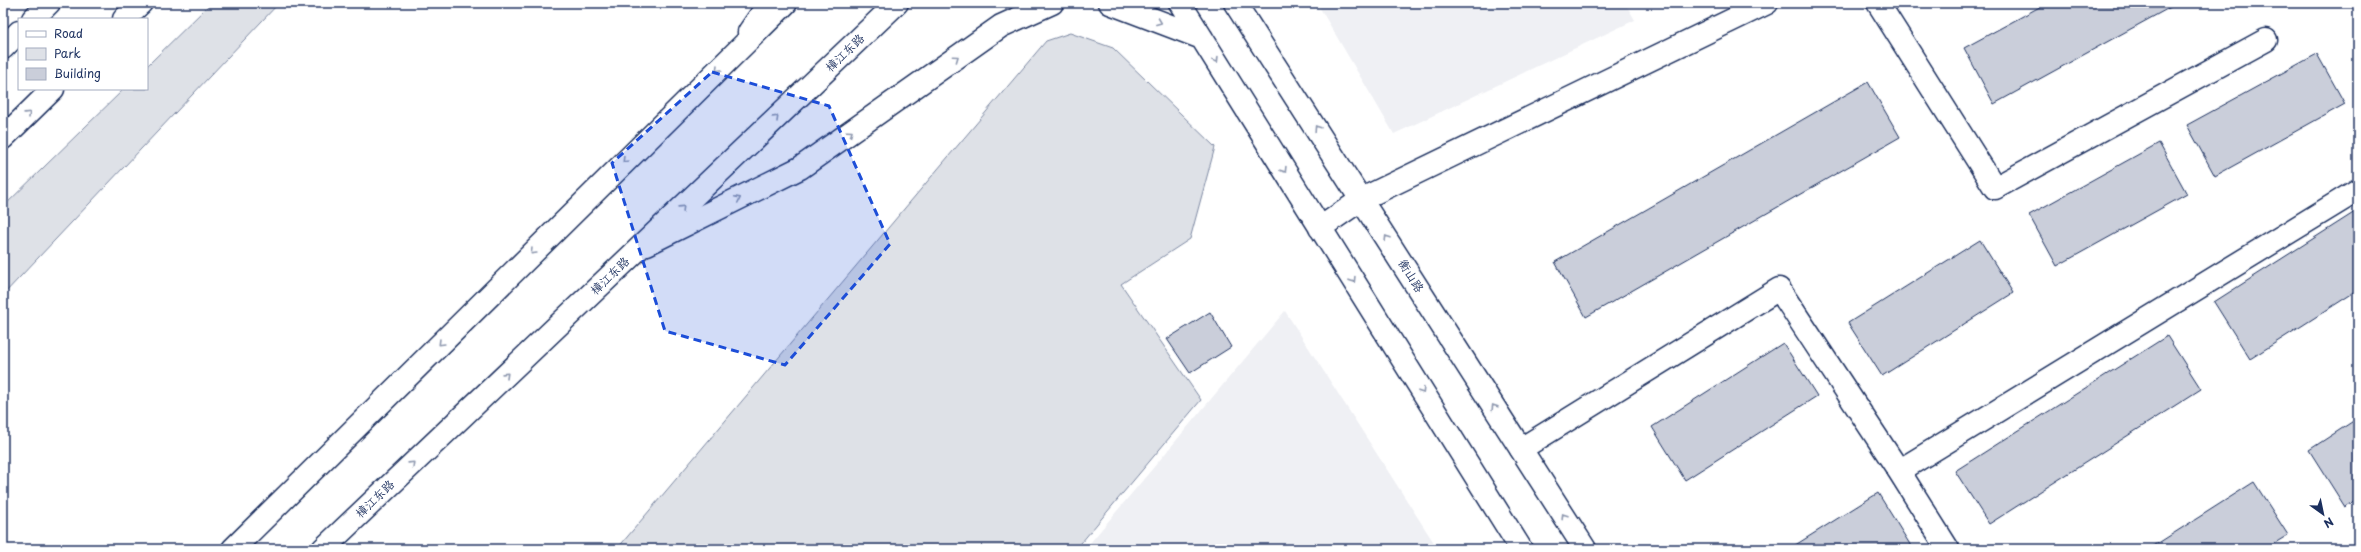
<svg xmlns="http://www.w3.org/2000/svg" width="2361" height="552" font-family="'Playpen Sans','LXGW WenKai TC',sans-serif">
	<rect width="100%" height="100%" fill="#fff"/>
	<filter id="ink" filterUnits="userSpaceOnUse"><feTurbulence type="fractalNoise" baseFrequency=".025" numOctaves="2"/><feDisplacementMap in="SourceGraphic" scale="8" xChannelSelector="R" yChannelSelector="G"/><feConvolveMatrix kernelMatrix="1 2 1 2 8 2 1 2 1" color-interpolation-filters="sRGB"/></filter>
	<g filter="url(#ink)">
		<!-- built -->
		<path fill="#eff0f4" d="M 1317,3 L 1625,3 L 1635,20 L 1394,134 Z
			M 1285,311 L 1438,549 L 1085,549 Z"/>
		<!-- green -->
		<path fill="#dee1e7" stroke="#7c88a2" d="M 211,3 L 279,3 L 3,295 L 3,207 L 124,89 L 147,89 L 147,66 Z
			M 1070,33 L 1113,48 L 1215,147 L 1190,239 L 1121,284 L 1201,400 L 1076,549 L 617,549 L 1046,41 Z"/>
		<!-- building -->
		<path fill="#caceda" stroke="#1b2f5e" d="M 2047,3 L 2178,3 L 1994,104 L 1964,48 Z
			M 2317,54 L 2345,104 L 2215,176 L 2187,125 Z
			M 1868,82 L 1900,137 L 1586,317 L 1555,262 Z
			M 2159,143 L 2187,194 L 2057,266 L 2029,215 Z
			M 2358,210 L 2358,290 L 2250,359 L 2214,302 Z
			M 1980,240 L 2013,293 L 1882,376 L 1848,323 Z
			M 1210,312 L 1231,347 L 1190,373 L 1167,339 Z
			M 2167,336 L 2201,389 L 1989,524 L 1955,471 Z
			M 1783,343 L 1817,396 L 1685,480 L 1652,427 Z
			M 2358,418 L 2358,498 L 2345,507 L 2309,450 Z
			M 2254,482 L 2288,535 L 2265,549 L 2149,549 Z
			M 1878,493 L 1911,546 L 1907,549 L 1789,549 Z"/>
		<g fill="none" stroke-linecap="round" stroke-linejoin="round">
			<!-- street casing -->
			<g stroke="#1b2f5e" stroke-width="25">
				<path id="street" d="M 1878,3 L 1995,188 L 2266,40
					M 1521,449 L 1779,289 L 1899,471
					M 1948,549 L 1899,471 L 2358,190"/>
			</g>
			<!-- secondary casing -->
			<g stroke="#1b2f5e" stroke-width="25">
				<path id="secondary" d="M 1110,3 L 1202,38
					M 1180,3 L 1521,549
					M 1235,3 L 1585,549
					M 749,32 L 769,3
					M 1320,228 L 1362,199 L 1767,3
					M 647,244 L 800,168 L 1001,26 L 1052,3"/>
			</g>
			<!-- primary casing -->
			<g stroke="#1b2f5e" stroke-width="25">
				<path id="primary" d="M 233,549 L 786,3
					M 323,549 L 897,3"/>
			</g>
			<!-- highway casing -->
			<g stroke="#1b2f5e" stroke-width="25">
				<path id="highway" d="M 33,19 L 49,3
					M 124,19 L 141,3
					M 3,48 L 19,32
					M 3,138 L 53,89"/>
			</g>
			<!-- street -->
			<use href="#street" stroke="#fff" stroke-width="22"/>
			<!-- secondary -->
			<use href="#secondary" stroke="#fff" stroke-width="22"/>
			<!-- primary -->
			<use href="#primary" stroke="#fff" stroke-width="22"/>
			<!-- highway -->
			<use href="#highway" stroke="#fff" stroke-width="22"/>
		</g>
		<!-- one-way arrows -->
		<defs><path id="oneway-chevron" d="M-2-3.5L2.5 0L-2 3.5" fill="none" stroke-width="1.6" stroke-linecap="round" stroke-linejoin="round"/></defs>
		<g stroke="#8d97ae">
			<use href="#oneway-chevron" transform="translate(1159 22) rotate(21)"/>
			<use href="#oneway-chevron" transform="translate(956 58) rotate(-35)"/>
			<use href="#oneway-chevron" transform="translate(1216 60) rotate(58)"/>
			<use href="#oneway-chevron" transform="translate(718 69) rotate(135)"/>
			<use href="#oneway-chevron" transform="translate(28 114) rotate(-44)"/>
			<use href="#oneway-chevron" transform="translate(776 118) rotate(-44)"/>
			<use href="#oneway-chevron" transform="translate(1317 128) rotate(-123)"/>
			<use href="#oneway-chevron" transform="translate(850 133) rotate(-35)"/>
			<use href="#oneway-chevron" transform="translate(625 160) rotate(135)"/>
			<use href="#oneway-chevron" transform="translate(1284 170) rotate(58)"/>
			<use href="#oneway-chevron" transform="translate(738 199) rotate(-26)"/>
			<use href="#oneway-chevron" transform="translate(682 208) rotate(-44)"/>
			<use href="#oneway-chevron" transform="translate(1387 238) rotate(-122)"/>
			<use href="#oneway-chevron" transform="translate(533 252) rotate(135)"/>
			<use href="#oneway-chevron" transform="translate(1353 280) rotate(58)"/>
			<use href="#oneway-chevron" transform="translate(441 343) rotate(135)"/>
			<use href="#oneway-chevron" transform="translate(506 375) rotate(-44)"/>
			<use href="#oneway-chevron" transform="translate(1422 391) rotate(58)"/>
			<use href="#oneway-chevron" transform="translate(1494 407) rotate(-122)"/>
			<use href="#oneway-chevron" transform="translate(412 464) rotate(-44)"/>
			<use href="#oneway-chevron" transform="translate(1564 516) rotate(-123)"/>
		</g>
	</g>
	<!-- marked area -->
	<path fill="#1d4ed8" fill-opacity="0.2" stroke="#1d4ed8" stroke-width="3" stroke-dasharray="8 5" stroke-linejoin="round" d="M 712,72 L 829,106 L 890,244 L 785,365 L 665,331 L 612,163 Z"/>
	<g text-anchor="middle" stroke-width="3" stroke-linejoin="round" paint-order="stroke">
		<!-- street labels -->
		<g font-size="12" fill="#1b2f5e" stroke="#fff">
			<text transform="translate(845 53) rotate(-44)" y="4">樟江东路</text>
			<text transform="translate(610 276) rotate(-44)" y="4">樟江东路</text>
			<text transform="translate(1411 276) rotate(58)" y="4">衡山路</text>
			<text transform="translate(375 499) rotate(-44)" y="4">樟江东路</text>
		</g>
	</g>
	<!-- margin -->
	<rect width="2361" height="552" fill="none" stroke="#fff" stroke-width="16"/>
	<rect x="8" y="8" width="2345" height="536" fill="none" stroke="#1b2f5e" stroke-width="1.5" filter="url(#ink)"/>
	<!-- legend -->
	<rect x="18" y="18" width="130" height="72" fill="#ffffff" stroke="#a4acbf"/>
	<rect x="26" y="31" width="20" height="6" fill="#ffffff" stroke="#a4acbf"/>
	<text x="54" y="38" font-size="12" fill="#1b2f5e">Road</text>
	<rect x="26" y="48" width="20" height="12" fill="#dee1e7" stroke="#a4acbf"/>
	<text x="54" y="58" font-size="12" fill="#1b2f5e">Park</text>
	<rect x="26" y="68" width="20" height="12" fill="#caceda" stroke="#a4acbf"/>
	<text x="54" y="78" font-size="12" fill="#1b2f5e">Building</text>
	<!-- north arrow -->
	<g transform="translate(2323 514) rotate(147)" stroke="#ffffff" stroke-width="3" paint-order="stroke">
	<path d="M0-3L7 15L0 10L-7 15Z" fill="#1b2f5e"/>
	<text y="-6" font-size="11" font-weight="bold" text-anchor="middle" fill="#1b2f5e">N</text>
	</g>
</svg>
